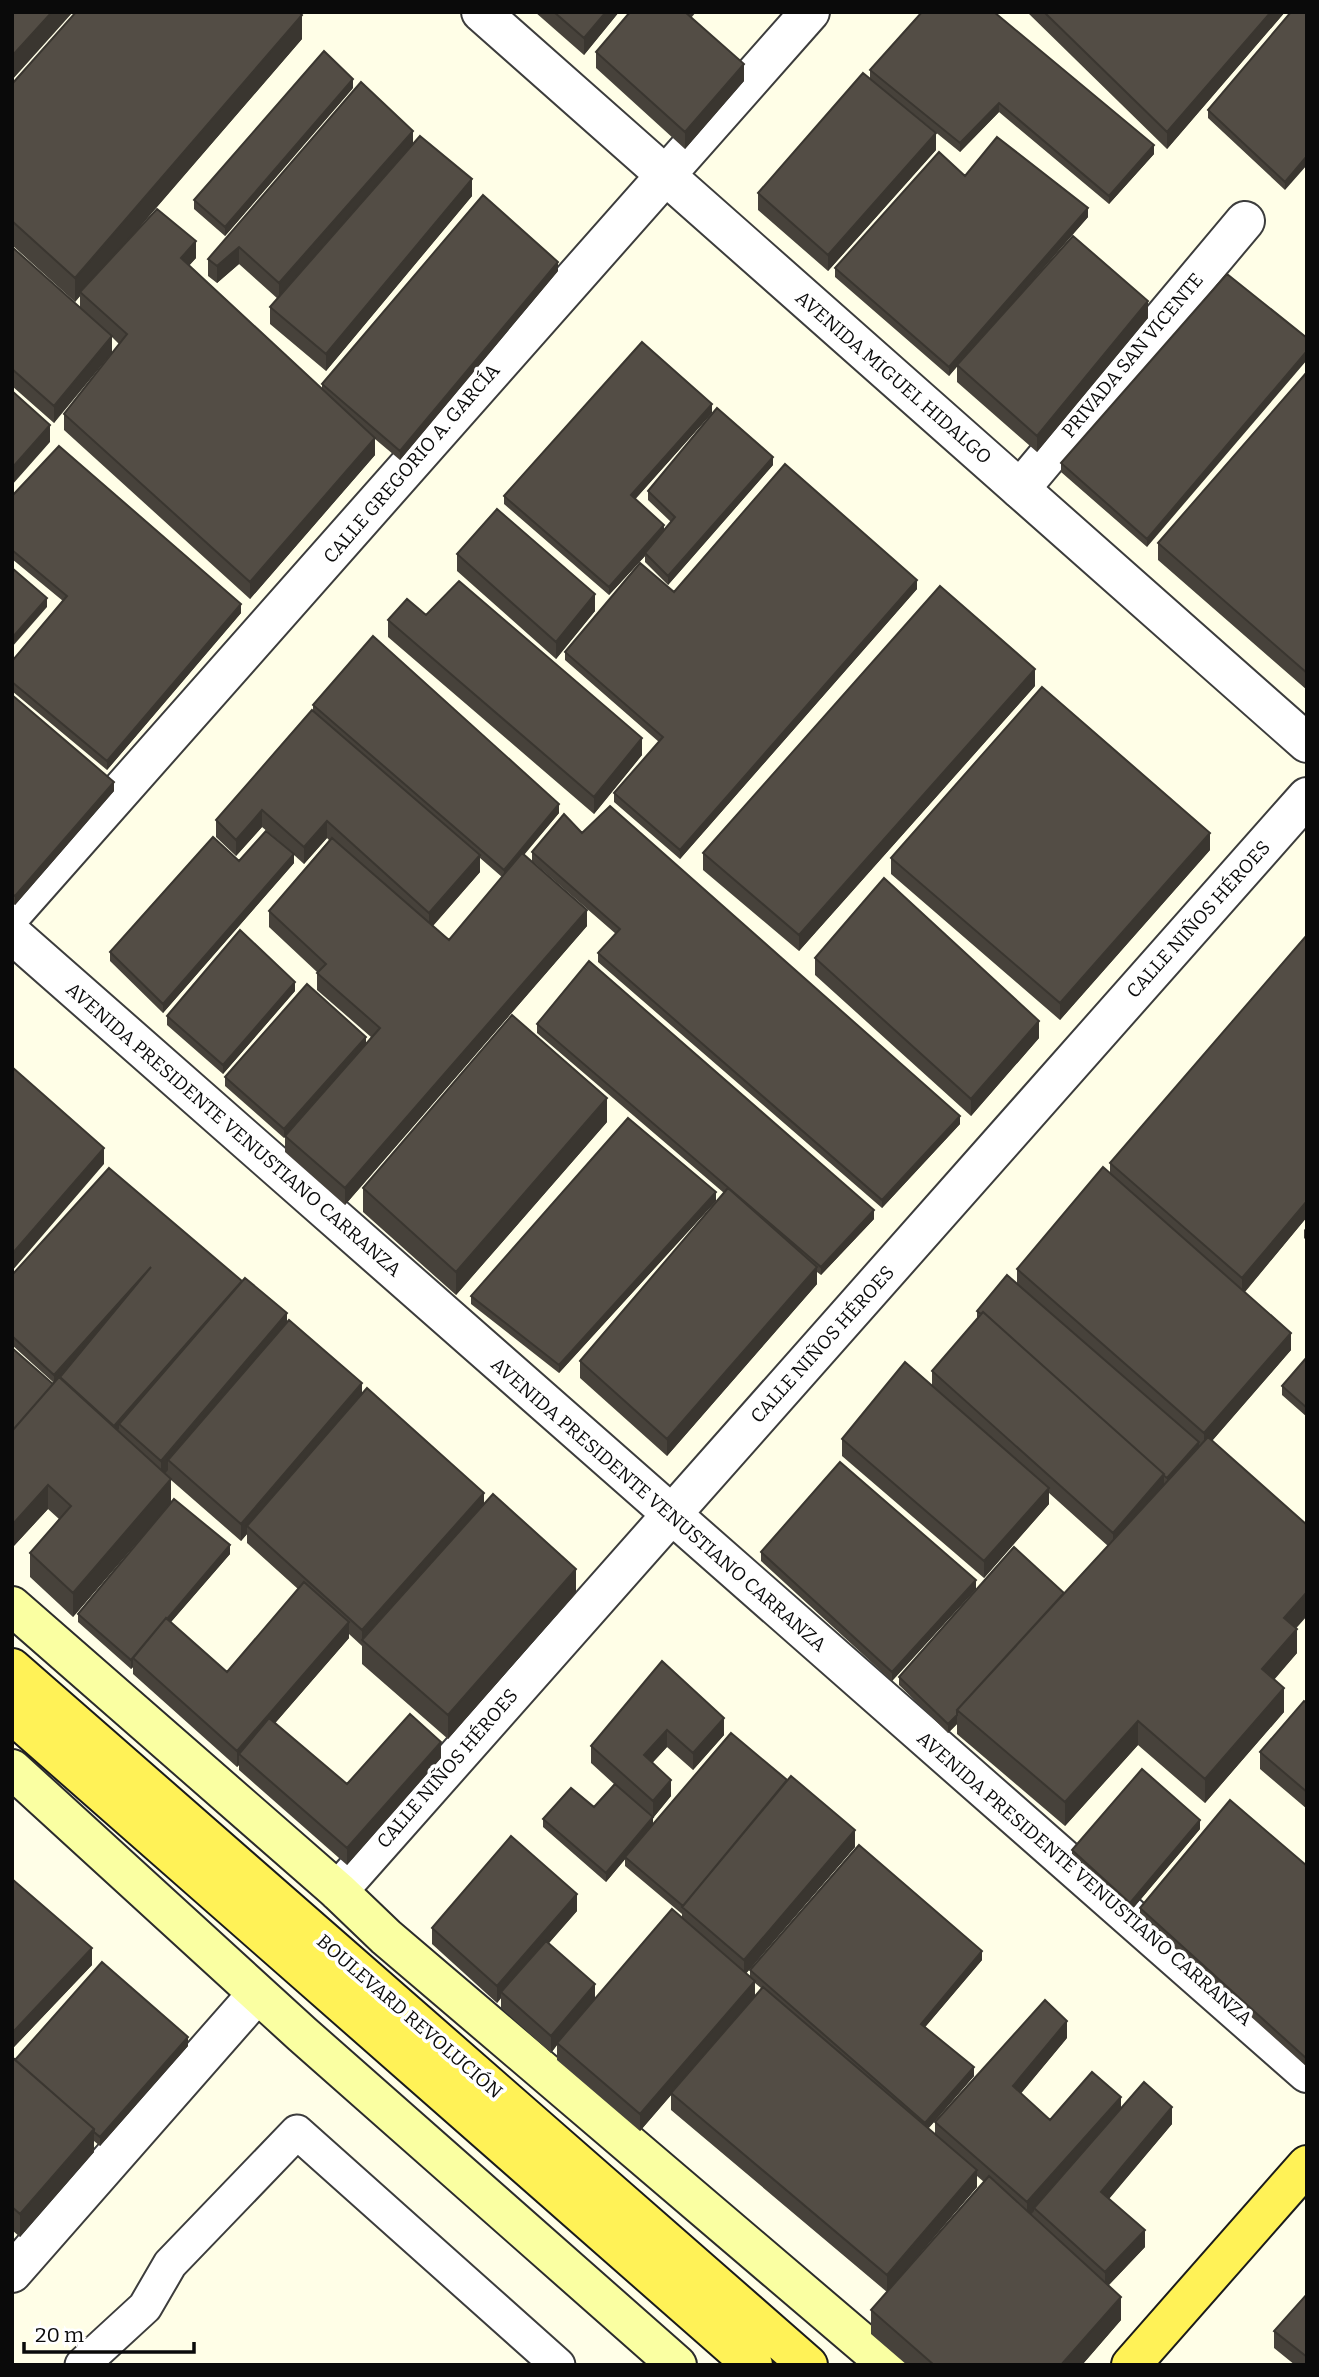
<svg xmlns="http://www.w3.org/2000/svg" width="1319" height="2377" font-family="Bitter,serif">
	<rect width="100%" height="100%" fill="#fffee7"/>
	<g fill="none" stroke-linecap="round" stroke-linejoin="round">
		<!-- service casing -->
		<g stroke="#3d3d3d" stroke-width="37">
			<path id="service" d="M 82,2365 L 145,2307 L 170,2264 L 297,2132 L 558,2365"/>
		</g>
		<!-- pedestrian casing -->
		<g stroke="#3d3d3d" stroke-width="42">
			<path id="pedestrian" d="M 1020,489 L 1245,221"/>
		</g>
		<!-- minor casing -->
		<g stroke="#3d3d3d" stroke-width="42">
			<path id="minor" d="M 481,12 L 1307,743
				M 12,914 L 810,12
				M 12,934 L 1307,2073
				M 338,1891 L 1307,797
				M 12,2273 L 257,1994"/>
		</g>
		<!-- secondary casing -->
		<g stroke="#2c2c2c" stroke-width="42">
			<path id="secondary" d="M 12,1606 L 338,1891 L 386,1937 L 888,2365
				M 12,1769 L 302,2034 L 677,2365"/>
		</g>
		<!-- primary casing -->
		<g stroke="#1b1b1b" stroke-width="42">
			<path id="primary" d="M 12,1668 L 808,2365
				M 12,1714 L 753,2365
				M 1131,2365 L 1307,2165"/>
		</g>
		<!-- service -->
		<use href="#service" stroke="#fff" stroke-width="33"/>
		<!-- pedestrian -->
		<use href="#pedestrian" stroke="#fff" stroke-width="38"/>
		<!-- minor -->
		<use href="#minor" stroke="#fff" stroke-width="38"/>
		<!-- secondary -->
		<use href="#secondary" stroke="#faffa2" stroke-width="38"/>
		<!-- primary -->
		<use href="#primary" stroke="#fff257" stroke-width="38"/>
	</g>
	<!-- wall -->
	<path fill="#47423b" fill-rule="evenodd" d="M 535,12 L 619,12 L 584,55 Z
		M 630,12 L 696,12 L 691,18 L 744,81 L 685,149 L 596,68 L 596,52 Z
		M 922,12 L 1154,154 L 1109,204 L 999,112 L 960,152 L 870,79 L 870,70 Z
		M 1027,12 L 1285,12 L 1167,149 Z
		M 1291,12 L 1285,190 L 1208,118 L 1208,110 Z
		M 302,39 L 128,240 L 196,258 L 189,265 L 322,389 L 322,384 L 558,271 L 400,460 L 375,439 L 375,455 L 250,599 L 64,430 L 64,414 L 119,344 L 112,337 L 54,423 L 12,386 L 12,247 L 80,308 L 80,296 L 75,302 L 12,245 L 12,84 Z
		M 353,88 L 225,236 L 194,209 L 194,200 Z
		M 413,143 L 472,196 L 326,371 L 270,324 L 270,307 L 278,299 L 239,264 L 217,283 L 208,276 L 208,259 Z
		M 936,150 L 828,271 L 758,210 L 758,193 Z
		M 965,176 L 1088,217 L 1010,306 L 1148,318 L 1037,452 L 957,382 L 957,366 L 949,376 L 835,277 L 835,268 Z
		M 1227,274 L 1147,547 L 1061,472 L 1061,463 Z
		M 1307,372 L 1307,690 L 1158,560 L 1158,543 Z
		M 712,413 L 635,499 L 664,530 L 671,522 L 648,500 L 648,491 L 773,465 L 668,585 L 645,562 L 645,556 L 609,595 L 504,504 L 504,496 Z
		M 12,496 L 241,613 L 107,770 L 12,691 L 12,661 L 63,601 L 12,559 Z
		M 457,554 L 595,611 L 556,659 L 457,571 Z
		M 917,589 L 680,859 L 614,802 L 614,793 L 659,742 L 565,660 L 565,652 L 674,592 Z
		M 426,615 L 642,755 L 594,814 L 388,637 L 388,620 Z
		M 1035,686 L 799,951 L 703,870 L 703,853 Z
		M 12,695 L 114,791 L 15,905 L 12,903 Z
		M 313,705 L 559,813 L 524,854 L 587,926 L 345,1205 L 285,1152 L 285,1137 L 284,1138 L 225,1086 L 225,1077 L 366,1043 L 371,1037 L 317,990 L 317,972 L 269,927 L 269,911 L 329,840 L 327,838 L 304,864 L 294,855 L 294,863 L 163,1013 L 110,961 L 110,952 L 239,861 L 281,843 L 262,827 L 236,856 L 216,837 L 216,820 L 313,711 ZM 480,858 L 502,877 L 449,940 L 433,926 L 480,872 Z
		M 582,833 L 960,1124 L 882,1208 L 598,962 L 598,953 L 616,934 L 532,861 L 532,852 Z
		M 1210,850 L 1060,1020 L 891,874 L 891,858 Z
		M 1307,935 L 1307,1217 L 1245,1292 L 1291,1350 L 1212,1441 L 1296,1628 L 1297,1653 L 1274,1680 L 1284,1712 L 1205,1803 L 1138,1745 L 1065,1826 L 957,1734 L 957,1724 L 948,1733 L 899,1685 L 899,1677 L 1064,1593 L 1108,1546 L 1049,1493 L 1049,1504 L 984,1578 L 842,1456 L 842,1439 L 932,1386 L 932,1371 L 977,1319 L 977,1311 L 1017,1283 L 1017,1269 L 1110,1173 L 1110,1163 Z
		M 815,958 L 1039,1038 L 971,1116 L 815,975 Z
		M 295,991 L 223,1074 L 167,1025 L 167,1016 Z
		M 537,1024 L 874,1219 L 821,1275 L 817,1272 L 817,1284 L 667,1456 L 580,1378 L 580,1361 L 724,1193 L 537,1033 Z
		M 607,1122 L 456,1295 L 363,1212 L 363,1188 Z
		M 716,1201 L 559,1373 L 471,1304 L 471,1296 Z
		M 1307,1226 L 1307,1241 L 1304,1238 L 1304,1230 Z
		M 12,1275 L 287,1323 L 484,1505 L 576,1593 L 448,1739 L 362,1664 L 362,1646 L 349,1634 L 349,1638 L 275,1723 L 347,1784 L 441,1758 L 347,1865 L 239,1770 L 239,1765 L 237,1767 L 133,1674 L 133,1667 L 131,1669 L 78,1622 L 78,1614 L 151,1526 L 73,1617 L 30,1577 L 30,1553 L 59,1519 L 48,1509 L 12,1548 L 54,1383 L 12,1345 ZM 171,1480 L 241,1541 L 247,1534 L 247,1543 L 298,1589 L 227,1672 L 171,1622 L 230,1554 L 171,1502 Z
		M 1307,1357 L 1307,1417 L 1282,1395 L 1282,1386 Z
		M 761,1552 L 976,1589 L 892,1681 L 761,1561 Z
		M 662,1661 L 724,1735 L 693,1770 L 667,1747 L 652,1763 L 671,1796 L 653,1818 L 653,1824 L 855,1847 L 746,1973 L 750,1977 L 750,1970 L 982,1960 L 925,2027 L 974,2076 L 928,2129 L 935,2134 L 935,2122 L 1067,2038 L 1021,2093 L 1050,2120 L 1121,2109 L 1172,2124 L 1109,2199 L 1145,2247 L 1108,2286 L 1121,2320 L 1082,2365 L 907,2365 L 871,2334 L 871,2310 L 984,2182 L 977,2176 L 977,2187 L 887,2292 L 671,2110 L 671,2095 L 640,2131 L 557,2060 L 557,2045 L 551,2053 L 501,2008 L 501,1998 L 497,2003 L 432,1944 L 432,1928 L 577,1911 L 549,1943 L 595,1999 L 682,1918 L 682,1914 L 625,1866 L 625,1859 L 606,1882 L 543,1827 L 543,1819 L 594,1807 L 614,1784 L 591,1763 L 591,1746 ZM 755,1983 L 761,1988 L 755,1996 Z
		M 1307,1703 L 1307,1809 L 1260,1769 L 1260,1752 Z
		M 1200,1829 L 1130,1912 L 1072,1859 L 1072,1850 Z
		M 1307,1866 L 1307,2067 L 1140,1917 L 1140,1908 Z
		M 12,1879 L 92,1965 L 14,2047 L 12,2046 Z
		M 188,2046 L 100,2146 L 94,2141 L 94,2152 L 20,2237 L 12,2230 L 12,2057 L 15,2060 Z
		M 1307,2294 L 1307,2365 L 1295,2365 L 1274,2348 L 1274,2331 Z"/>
	<!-- shaded-wall -->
	<path fill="#3a3630" d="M 52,12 L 73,12 L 12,80 L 12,56 Z
		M 606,12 L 619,12 L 584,55 L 584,38 Z
		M 1271,12 L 1285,12 L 1167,149 L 1167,132 Z
		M 302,15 L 302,39 L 82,294 L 80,292 L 80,296 L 75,302 L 75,278 Z
		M 744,64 L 744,81 L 685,149 L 685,132 Z
		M 353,79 L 353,88 L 225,236 L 225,227 Z
		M 999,103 L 999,112 L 960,152 L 960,143 Z
		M 413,131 L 413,148 L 279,300 L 279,283 Z
		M 936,133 L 936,150 L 828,271 L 828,255 Z
		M 1154,145 L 1154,154 L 1109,204 L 1109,196 Z
		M 1307,156 L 1307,165 L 1285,190 L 1285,182 Z
		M 472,179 L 472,196 L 326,371 L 326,354 Z
		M 1088,208 L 1088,217 L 949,376 L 949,367 Z
		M 196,241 L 196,258 L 181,275 L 181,258 Z
		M 239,247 L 239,264 L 217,283 L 217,266 Z
		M 558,262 L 558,271 L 400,460 L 400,451 Z
		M 1148,301 L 1148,318 L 1037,452 L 1037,436 Z
		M 112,336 L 112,353 L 54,423 L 54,406 Z
		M 1307,351 L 1307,360 L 1147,547 L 1147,539 Z
		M 712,404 L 712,413 L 631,504 L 631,495 Z
		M 50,425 L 50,442 L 12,485 L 12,468 Z
		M 375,438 L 375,455 L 250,599 L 250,582 Z
		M 773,457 L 773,465 L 668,585 L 668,576 Z
		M 664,525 L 664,534 L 645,553 L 645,556 L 609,595 L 609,587 Z
		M 917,580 L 917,589 L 680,859 L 680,850 Z
		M 595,594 L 595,611 L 556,659 L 556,642 Z
		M 47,598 L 47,607 L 12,647 L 12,638 Z
		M 241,604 L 241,613 L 107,770 L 107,761 Z
		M 1035,669 L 1035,686 L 799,951 L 799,935 Z
		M 642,738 L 642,755 L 594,814 L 594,797 Z
		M 114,782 L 114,791 L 15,905 L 15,896 Z
		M 559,804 L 559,813 L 504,879 L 504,870 Z
		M 262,810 L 262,827 L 236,856 L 236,840 Z
		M 327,821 L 327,838 L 304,864 L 304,847 Z
		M 1210,833 L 1210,850 L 1060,1020 L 1060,1003 Z
		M 294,854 L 294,863 L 163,1013 L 163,1004 Z
		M 480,855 L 480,872 L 429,930 L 429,913 Z
		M 587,910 L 587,926 L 345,1205 L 345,1188 Z
		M 295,982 L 295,991 L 223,1074 L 223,1065 Z
		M 1039,1021 L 1039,1038 L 971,1116 L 971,1099 Z
		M 366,1037 L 366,1046 L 284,1138 L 284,1129 Z
		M 607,1098 L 607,1122 L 456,1295 L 456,1272 Z
		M 960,1116 L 960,1124 L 882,1208 L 882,1200 Z
		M 104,1148 L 104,1164 L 12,1271 L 12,1254 Z
		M 716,1192 L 716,1201 L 559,1373 L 559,1365 Z
		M 1307,1201 L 1307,1217 L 1242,1295 L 1242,1278 Z
		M 874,1210 L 874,1219 L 821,1275 L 821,1267 Z
		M 151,1267 L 54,1384 L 54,1375 Z
		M 817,1267 L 817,1284 L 667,1456 L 667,1439 Z
		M 242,1281 L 119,1424 L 119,1429 L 114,1434 L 114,1426 Z
		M 287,1313 L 287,1329 L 168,1460 L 168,1470 L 161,1478 L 161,1461 Z
		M 1291,1333 L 1291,1350 L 1204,1450 L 1204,1433 Z
		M 362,1383 L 362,1400 L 247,1526 L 247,1534 L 241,1541 L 241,1524 Z
		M 1199,1442 L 1199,1450 L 1167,1487 L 1167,1478 Z
		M 1164,1474 L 1164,1491 L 1113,1550 L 1113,1533 Z
		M 171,1479 L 171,1503 L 73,1617 L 73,1593 Z
		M 48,1485 L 48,1509 L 12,1548 L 12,1525 Z
		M 1049,1488 L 1049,1504 L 984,1578 L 984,1561 Z
		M 484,1493 L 484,1509 L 362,1640 L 362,1630 Z
		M 230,1545 L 230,1554 L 137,1661 L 133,1658 Z
		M 576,1569 L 576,1593 L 448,1739 L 448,1715 Z
		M 976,1580 L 976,1589 L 892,1681 L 892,1672 Z
		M 1307,1592 L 1307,1616 L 1284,1642 L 1284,1618 Z
		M 349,1622 L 349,1638 L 244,1759 L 239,1754 L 239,1765 L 237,1767 L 237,1751 Z
		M 1297,1629 L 1297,1653 L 1262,1693 L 1262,1669 Z
		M 133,1658 L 133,1667 L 131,1669 L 131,1660 Z
		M 1284,1688 L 1284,1712 L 1205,1803 L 1205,1779 Z
		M 957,1715 L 957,1724 L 948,1733 L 948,1724 Z
		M 724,1718 L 724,1735 L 693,1770 L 693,1753 Z
		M 1138,1721 L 1138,1745 L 1065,1826 L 1065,1802 Z
		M 667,1730 L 667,1747 L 644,1772 L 644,1755 Z
		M 441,1742 L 441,1758 L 347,1865 L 347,1848 Z
		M 671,1780 L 671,1796 L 653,1818 L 653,1826 L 606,1882 L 606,1873 L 653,1817 L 653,1801 Z
		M 1200,1820 L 1200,1829 L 1130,1912 L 1130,1903 Z
		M 855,1830 L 855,1847 L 744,1976 L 744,1960 Z
		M 577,1894 L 577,1911 L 504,1994 L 501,1992 L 501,1998 L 497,2003 L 497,1986 Z
		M 92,1948 L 92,1965 L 14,2047 L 14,2031 Z
		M 982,1951 L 982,1960 L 921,2032 L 921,2024 Z
		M 755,1981 L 755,1998 L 640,2131 L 640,2114 Z
		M 595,1984 L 595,2000 L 557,2043 L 557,2045 L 551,2053 L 551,2036 Z
		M 1067,2021 L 1067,2038 L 1013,2103 L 1013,2086 Z
		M 188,2037 L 188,2046 L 100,2146 L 100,2137 Z
		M 974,2067 L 974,2076 L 925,2132 L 925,2123 Z
		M 1121,2097 L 1121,2114 L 1034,2208 L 1034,2211 L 1027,2219 L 1027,2202 Z
		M 1172,2107 L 1172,2124 L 1101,2208 L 1101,2192 Z
		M 94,2129 L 94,2152 L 20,2237 L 20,2214 Z
		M 977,2170 L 977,2187 L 887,2292 L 887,2275 Z
		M 1145,2230 L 1145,2247 L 1105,2289 L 1105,2272 Z
		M 1121,2297 L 1121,2320 L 1082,2365 L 1061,2365 Z"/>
	<!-- building -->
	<path fill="#534d45" stroke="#3a3630" stroke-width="2" d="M 12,12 L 52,12 L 12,56 Z
		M 76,12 L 299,12 L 302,15 L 75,278 L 12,221 L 12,84 Z
		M 554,12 L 606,12 L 584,38 Z
		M 630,12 L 685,12 L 744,64 L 685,132 L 596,52 Z
		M 922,12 L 994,12 L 1154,145 L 1109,196 L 999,103 L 960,143 L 870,70 Z
		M 1044,12 L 1271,12 L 1167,132 Z
		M 1291,12 L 1307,12 L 1307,156 L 1285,182 L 1208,110 Z
		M 324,51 L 353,79 L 225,227 L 194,200 Z
		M 863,73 L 936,133 L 828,255 L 758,193 Z
		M 361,82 L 413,131 L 279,283 L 239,247 L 217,266 L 208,259 Z
		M 420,136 L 472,179 L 326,354 L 270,307 Z
		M 997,137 L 1088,208 L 949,367 L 835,268 L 939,152 L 965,176 Z
		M 483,195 L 558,262 L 400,451 L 322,384 Z
		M 157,209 L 196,241 L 181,258 L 375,438 L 250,582 L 64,414 L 127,334 L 80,292 Z
		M 1073,236 L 1148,301 L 1037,436 L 957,365 Z
		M 12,247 L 112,336 L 54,406 L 12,369 Z
		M 1227,274 L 1307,338 L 1307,351 L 1147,539 L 1061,463 Z
		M 642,342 L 712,404 L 631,495 L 664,525 L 609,587 L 504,496 Z
		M 1307,372 L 1307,673 L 1158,543 Z
		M 12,391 L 50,425 L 12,468 Z
		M 717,408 L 773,457 L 668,576 L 645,553 L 675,517 L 648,491 Z
		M 59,446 L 241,604 L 107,761 L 12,682 L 12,661 L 67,596 L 12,550 L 12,496 Z
		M 785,464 L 917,580 L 680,850 L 614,793 L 663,737 L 565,652 L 640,563 L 674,592 Z
		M 497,509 L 595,594 L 556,642 L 457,554 Z
		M 12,568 L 47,598 L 12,638 Z
		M 459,581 L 642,738 L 594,797 L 388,620 L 407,599 L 426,615 Z
		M 940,586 L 1035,669 L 799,935 L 703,853 Z
		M 373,636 L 559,804 L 504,870 L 313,705 Z
		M 1042,687 L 1210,833 L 1060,1003 L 891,858 Z
		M 12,695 L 114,782 L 15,896 L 12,894 Z
		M 312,710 L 480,855 L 429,913 L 327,821 L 304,847 L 262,810 L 236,840 L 216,820 Z
		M 610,806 L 960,1116 L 882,1200 L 598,953 L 620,929 L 532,852 L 564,814 L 582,833 Z
		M 266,831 L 294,854 L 163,1004 L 110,952 L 213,837 L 239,861 Z
		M 332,838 L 449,940 L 522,853 L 587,910 L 345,1188 L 285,1136 L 380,1028 L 317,973 L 326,964 L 269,911 Z
		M 884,878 L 1039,1021 L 971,1099 L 815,958 Z
		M 240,930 L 295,982 L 223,1065 L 167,1016 Z
		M 1307,935 L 1307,1201 L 1242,1278 L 1110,1163 Z
		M 589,961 L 874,1210 L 821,1267 L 537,1024 Z
		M 307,984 L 366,1037 L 284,1129 L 225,1077 Z
		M 512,1015 L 607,1098 L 456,1272 L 363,1188 Z
		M 12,1067 L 104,1148 L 12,1254 Z
		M 628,1118 L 716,1192 L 559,1365 L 471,1296 Z
		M 1103,1167 L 1291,1333 L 1204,1433 L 1017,1269 Z
		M 109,1168 L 242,1281 L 114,1426 L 60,1377 L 151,1267 L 54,1375 L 12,1336 L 12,1275 Z
		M 728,1188 L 817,1267 L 667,1439 L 580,1361 Z
		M 1007,1275 L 1199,1442 L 1167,1478 L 1163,1475 L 1164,1474 L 983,1312 L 981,1314 L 977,1311 Z
		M 245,1278 L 287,1313 L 161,1461 L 119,1424 Z
		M 983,1312 L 1164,1474 L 1113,1533 L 932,1371 Z
		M 289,1320 L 362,1383 L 241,1524 L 168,1460 Z
		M 12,1348 L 53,1384 L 12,1431 Z
		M 1307,1357 L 1307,1408 L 1282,1386 Z
		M 905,1362 L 1049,1488 L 984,1561 L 842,1439 Z
		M 59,1377 L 171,1479 L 73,1593 L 30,1553 L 71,1506 L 48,1485 L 12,1525 L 12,1431 Z
		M 367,1388 L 484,1493 L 362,1630 L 247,1526 Z
		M 1208,1437 L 1307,1525 L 1307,1592 L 1284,1618 L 1297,1629 L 1262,1669 L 1284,1688 L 1205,1779 L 1138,1721 L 1065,1802 L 957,1710 Z
		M 840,1462 L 976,1580 L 892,1672 L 761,1552 Z
		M 493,1494 L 576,1569 L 448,1715 L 362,1640 Z
		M 174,1499 L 230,1545 L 167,1619 L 166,1618 L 131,1660 L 78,1614 Z
		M 1014,1547 L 1064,1593 L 957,1710 L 957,1715 L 948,1724 L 899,1677 Z
		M 304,1582 L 349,1622 L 237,1751 L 133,1658 L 166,1618 L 227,1672 Z
		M 662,1661 L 724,1718 L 693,1753 L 667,1730 L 644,1755 L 671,1780 L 653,1801 L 591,1746 Z
		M 1304,1701 L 1307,1703 L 1307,1792 L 1260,1752 Z
		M 410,1714 L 441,1742 L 347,1848 L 239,1754 L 269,1718 L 347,1784 Z
		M 731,1733 L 787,1780 L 683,1906 L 625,1857 Z
		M 1142,1769 L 1200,1820 L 1130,1903 L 1072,1850 Z
		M 791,1776 L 855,1830 L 744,1960 L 682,1907 Z
		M 615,1784 L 653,1817 L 606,1873 L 543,1819 L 571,1788 L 594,1807 Z
		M 1230,1800 L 1307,1866 L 1307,2059 L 1140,1908 Z
		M 511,1836 L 577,1894 L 497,1986 L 432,1928 Z
		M 859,1845 L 982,1951 L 921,2024 L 974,2067 L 925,2123 L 750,1970 Z
		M 12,1879 L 92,1948 L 14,2031 L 12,2029 Z
		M 672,1909 L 755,1981 L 640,2114 L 557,2043 Z
		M 546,1941 L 595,1984 L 551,2036 L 501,1992 Z
		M 102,1962 L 188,2037 L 100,2137 L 94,2132 L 94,2129 L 15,2060 Z
		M 763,1987 L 977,2170 L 887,2275 L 671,2093 Z
		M 1045,2000 L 1067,2021 L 1013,2086 L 1050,2120 L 1092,2072 L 1121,2097 L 1027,2202 L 935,2122 Z
		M 12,2057 L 94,2129 L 20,2214 L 12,2207 Z
		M 1144,2082 L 1172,2107 L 1101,2192 L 1145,2230 L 1105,2272 L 1034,2208 Z
		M 989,2176 L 1121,2297 L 1061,2365 L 934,2365 L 871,2310 Z
		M 1307,2294 L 1307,2357 L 1274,2331 Z"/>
	<g text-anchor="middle" stroke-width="7" stroke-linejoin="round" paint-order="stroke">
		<!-- street labels -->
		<g font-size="19" fill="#0a0a0a" stroke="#fff">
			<text transform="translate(1132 355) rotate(-50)" y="7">PRIVADA SAN VICENTE</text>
			<text transform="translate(894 377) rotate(41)" y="7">AVENIDA MIGUEL HIDALGO</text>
			<text transform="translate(411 463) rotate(-49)" y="7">CALLE GREGORIO A. GARCÍA</text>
			<text transform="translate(1198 919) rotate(-48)" y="7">CALLE NIÑOS HÉROES</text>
			<text transform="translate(234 1129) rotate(41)" y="7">AVENIDA PRESIDENTE VENUSTIANO CARRANZA</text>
			<text transform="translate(822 1344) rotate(-48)" y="7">CALLE NIÑOS HÉROES</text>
			<text transform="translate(659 1504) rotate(41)" y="7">AVENIDA PRESIDENTE VENUSTIANO CARRANZA</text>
			<text transform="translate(447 1768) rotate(-49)" y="7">CALLE NIÑOS HÉROES</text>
			<text transform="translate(1085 1878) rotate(41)" y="7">AVENIDA PRESIDENTE VENUSTIANO CARRANZA</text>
			<text transform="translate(410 2016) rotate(41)" y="7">BOULEVARD REVOLUCIÓN</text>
		</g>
	</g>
	<!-- border -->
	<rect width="1319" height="2377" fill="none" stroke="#0a0a0a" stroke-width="28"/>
	<!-- scale -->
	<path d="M24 2342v10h170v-10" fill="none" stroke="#0a0a0a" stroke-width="3.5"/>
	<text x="35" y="2342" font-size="21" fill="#0a0a0a" stroke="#ffffff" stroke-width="5" paint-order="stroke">20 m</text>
</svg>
